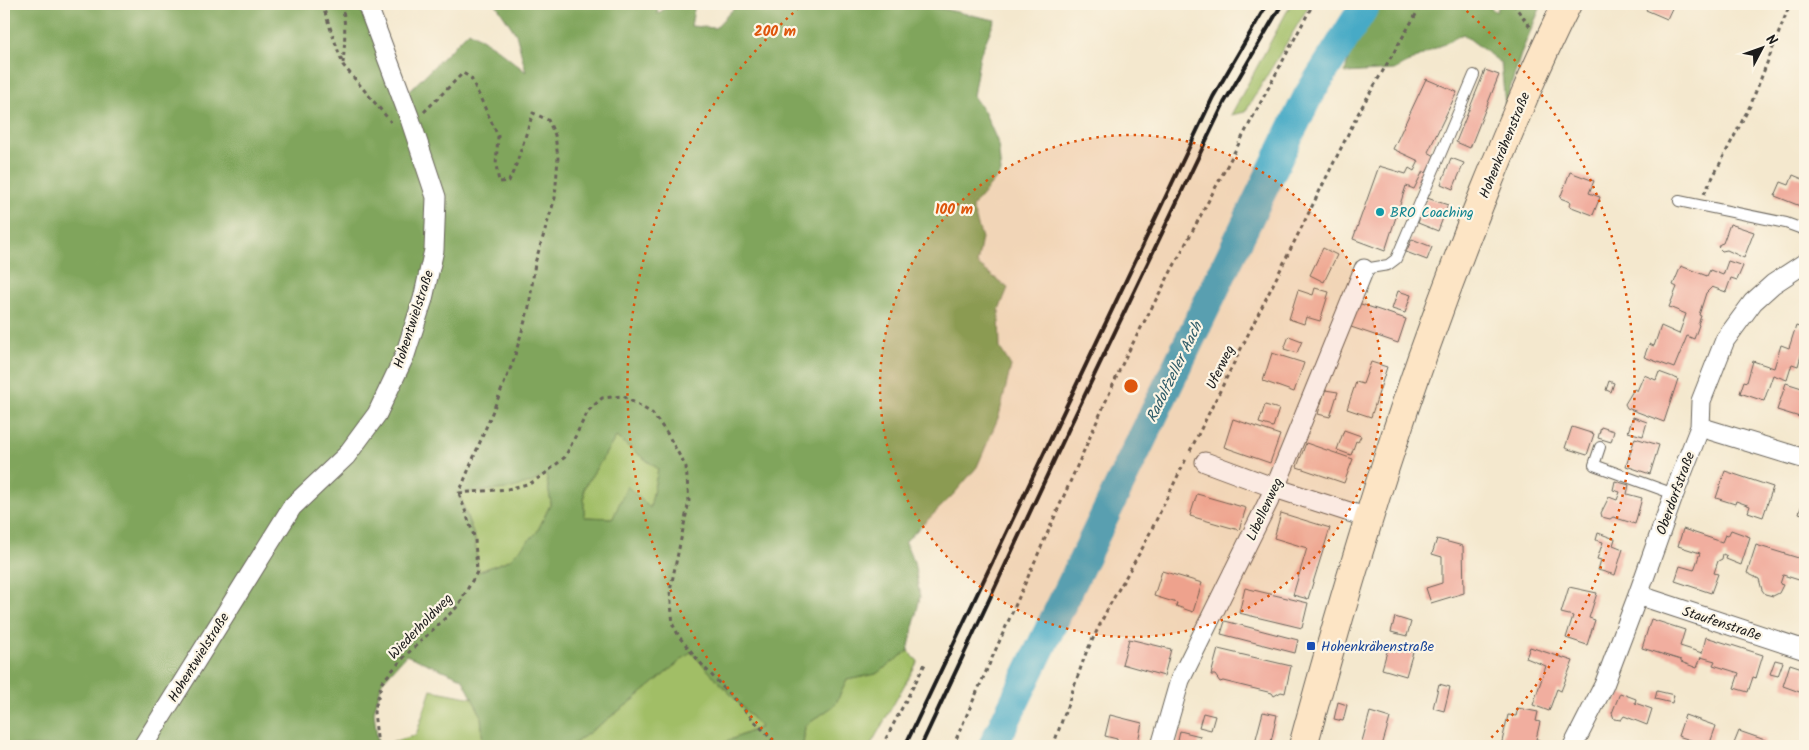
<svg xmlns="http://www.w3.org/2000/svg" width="1809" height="750" font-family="Kalam,sans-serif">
	<rect width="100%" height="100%" fill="#fcf5e5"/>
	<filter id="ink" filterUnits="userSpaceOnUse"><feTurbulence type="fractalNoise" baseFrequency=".02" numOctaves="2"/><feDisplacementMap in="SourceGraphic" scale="10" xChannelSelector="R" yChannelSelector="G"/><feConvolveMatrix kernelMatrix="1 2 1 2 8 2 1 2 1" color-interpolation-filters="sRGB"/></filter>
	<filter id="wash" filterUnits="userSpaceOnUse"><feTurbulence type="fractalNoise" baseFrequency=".0096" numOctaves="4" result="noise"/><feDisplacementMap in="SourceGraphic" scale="20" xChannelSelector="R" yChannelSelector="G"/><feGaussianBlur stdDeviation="1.12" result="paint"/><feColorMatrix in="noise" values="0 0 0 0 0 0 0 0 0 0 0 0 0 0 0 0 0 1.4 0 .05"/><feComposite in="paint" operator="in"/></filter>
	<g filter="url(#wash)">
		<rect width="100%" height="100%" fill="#f4e8ce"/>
		<!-- green -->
		<path fill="#a1be66" stroke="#5e6d41" d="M 1291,4 L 1310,4 L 1245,112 L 1231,115 Z
			M 616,437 L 658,469 L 650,509 L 613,518 L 584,517 L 584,488 Z
			M 546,473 L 551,503 L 537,532 L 509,560 L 477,572 L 475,539 L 459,493 C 492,490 517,491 546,473 Z
			M 908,651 L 918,661 L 870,746 L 803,746 L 805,726 L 835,705 L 847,680 L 876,674 Z
			M 691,652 L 761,727 L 716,746 L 571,746 L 632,701 Z
			M 431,690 L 473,698 L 481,715 L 483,746 L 380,746 L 416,735 Z"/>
		<!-- forest -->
		<path fill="#80a55b" stroke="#4e603c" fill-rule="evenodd" d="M 4,4 L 367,4 L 402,98 L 469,31 L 496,48 L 526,72 L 516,34 L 496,4 L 658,4 L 657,14 L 672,4 L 695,4 L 691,26 L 715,28 L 738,4 L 906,4 L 912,7 L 943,9 L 995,20 L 980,55 L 973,96 L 985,113 L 998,143 L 1001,173 L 972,207 L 982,238 L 977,264 L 1008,288 L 999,310 L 1000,348 L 1011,366 L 999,416 L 977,467 L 953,495 L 905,542 L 914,562 L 920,597 L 908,651 L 876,674 L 847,680 L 835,705 L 805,726 L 803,746 L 716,746 L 761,727 L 691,652 L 632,701 L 571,746 L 483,746 L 481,715 L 462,678 L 406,655 L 382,682 L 374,712 L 378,746 L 4,746 ZM 616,437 L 658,469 L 650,508 L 627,486 L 613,518 L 584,517 L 584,488 ZM 546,474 L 551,503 L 537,532 L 509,560 L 478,572 L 475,539 L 464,509 L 459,493 L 508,489 L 531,483 Z
			M 1361,4 L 1486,4 L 1496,12 L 1500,4 L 1542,4 L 1522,51 L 1505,105 L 1501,63 L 1463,34 L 1394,70 L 1345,73 Z"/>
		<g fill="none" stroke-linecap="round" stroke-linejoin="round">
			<!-- river -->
			<path stroke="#47aac6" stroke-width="30" d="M 993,746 L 1308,96 L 1366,4"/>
		</g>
		<g id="blocks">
			<!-- building -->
			<path fill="#f1ae9f" d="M 1649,4 L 1674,4 L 1667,19 L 1646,10 Z
				M 1485,70 L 1499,75 L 1470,148 L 1456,142 Z
				M 1426,79 L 1457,92 L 1428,152 L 1435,156 L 1426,173 L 1423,171 L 1414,189 L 1406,186 L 1385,251 L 1353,239 L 1379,166 L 1406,174 L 1409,168 L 1414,171 L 1419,161 L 1393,149 Z
				M 1451,158 L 1464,163 L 1453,189 L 1441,184 Z
				M 1570,172 L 1594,181 L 1589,193 L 1600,197 L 1593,215 L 1569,206 L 1571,202 L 1560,198 Z
				M 1793,175 L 1805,180 L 1805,208 L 1775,196 L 1781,182 L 1789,185 Z
				M 1427,198 L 1448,205 L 1438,231 L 1418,223 Z
				M 1730,224 L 1754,232 L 1744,258 L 1727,250 L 1722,251 L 1718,247 L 1720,244 L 1723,243 Z
				M 1412,239 L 1432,247 L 1427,260 L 1406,252 Z
				M 1323,248 L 1337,255 L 1324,282 L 1310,275 Z
				M 1728,261 L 1743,266 L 1737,280 L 1731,278 L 1726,292 L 1712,287 L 1706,293 L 1699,315 L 1701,316 L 1698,324 L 1699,325 L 1694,339 L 1687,336 L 1674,368 L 1644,357 L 1649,344 L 1654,346 L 1661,326 L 1679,334 L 1686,314 L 1669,307 L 1677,287 L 1673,285 L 1681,266 L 1707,276 L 1710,270 L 1723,275 Z
				M 1315,288 L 1329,292 L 1320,321 L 1306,317 L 1304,324 L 1289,319 L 1298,290 L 1313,295 Z
				M 1398,291 L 1411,295 L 1405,313 L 1392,309 Z
				M 1358,303 L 1406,319 L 1398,343 L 1351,327 Z
				M 1796,326 L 1805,329 L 1805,353 L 1802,352 L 1798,366 L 1792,364 L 1787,380 L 1773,375 L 1764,401 L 1740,393 L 1744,381 L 1747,382 L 1753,361 L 1774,368 L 1781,345 L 1789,348 Z
				M 1289,336 L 1302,341 L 1297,353 L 1284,349 Z
				M 1272,353 L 1304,363 L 1294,392 L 1263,381 Z
				M 1371,362 L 1387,367 L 1371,417 L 1347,409 L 1356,382 L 1363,384 Z
				M 1659,372 L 1678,379 L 1664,422 L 1627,408 L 1625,404 L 1634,389 L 1637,391 L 1644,375 L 1656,380 Z
				M 1609,381 L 1614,383 L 1611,392 L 1606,390 Z
				M 1786,383 L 1805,389 L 1805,412 L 1803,418 L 1777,410 Z
				M 1325,390 L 1338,392 L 1330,417 L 1318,414 Z
				M 1265,405 L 1279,409 L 1273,427 L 1259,423 Z
				M 1633,417 L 1647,422 L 1643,436 L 1628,432 Z
				M 1233,419 L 1280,435 L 1270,463 L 1224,447 Z
				M 1572,427 L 1594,434 L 1587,455 L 1565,448 Z
				M 1601,427 L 1614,431 L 1611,442 L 1598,438 Z
				M 1344,430 L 1361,436 L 1358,442 L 1356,441 L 1351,455 L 1337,450 Z
				M 1635,438 L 1659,445 L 1650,474 L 1626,466 Z
				M 1306,443 L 1353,459 L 1344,483 L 1297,467 Z
				M 1725,471 L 1773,487 L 1763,517 L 1748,512 L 1750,506 L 1736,501 L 1735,504 L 1716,498 Z
				M 1615,481 L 1629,485 L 1627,494 L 1642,498 L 1635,524 L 1613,517 L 1610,519 L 1602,517 L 1601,513 L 1609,497 L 1617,500 L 1620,492 L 1613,490 Z
				M 1197,494 L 1246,508 L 1239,530 L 1190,516 Z
				M 1805,496 L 1805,515 L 1799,513 Z
				M 1281,513 L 1330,528 L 1308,599 L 1293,595 L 1307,548 L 1274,538 Z
				M 1683,529 L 1722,542 L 1725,535 L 1728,536 L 1731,530 L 1750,537 L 1741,565 L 1726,559 L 1727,556 L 1723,554 L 1722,559 L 1718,561 L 1714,573 L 1718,574 L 1711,593 L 1675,581 L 1680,566 L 1694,570 L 1700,553 L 1678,546 Z
				M 1598,533 L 1615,539 L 1613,545 L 1623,549 L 1615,575 L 1598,570 L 1601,560 L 1597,559 L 1603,542 L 1596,540 Z
				M 1437,539 L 1463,546 L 1464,593 L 1431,603 L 1426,588 L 1442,583 L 1442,557 L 1432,554 Z
				M 1756,545 L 1805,560 L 1805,573 L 1802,581 L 1783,575 L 1780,584 L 1783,585 L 1779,593 L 1773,596 L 1765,594 L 1762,590 L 1759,579 L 1747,573 Z
				M 1162,571 L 1202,583 L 1193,612 L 1176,606 L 1177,603 L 1154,596 Z
				M 1569,587 L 1597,593 L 1589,618 L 1595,620 L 1587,645 L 1566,638 L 1573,616 L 1561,613 Z
				M 1245,588 L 1308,603 L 1302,628 L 1239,613 Z
				M 1395,617 L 1411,622 L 1407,636 L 1391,632 Z
				M 1651,619 L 1685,630 L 1680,646 L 1702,653 L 1706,637 L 1763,655 L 1756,678 L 1753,677 L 1748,692 L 1734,688 L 1739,673 L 1713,665 L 1715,661 L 1701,657 L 1697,668 L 1681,662 L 1681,660 L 1642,648 Z
				M 1225,621 L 1298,640 L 1295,653 L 1221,634 Z
				M 1129,639 L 1171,649 L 1164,676 L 1122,664 Z
				M 1530,647 L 1573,661 L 1561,691 L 1557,689 L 1549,711 L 1533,705 L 1546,666 L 1526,658 Z
				M 1388,648 L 1400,651 L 1401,648 L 1413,652 L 1406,676 L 1382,669 Z
				M 1218,649 L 1291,666 L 1285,693 L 1281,692 L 1274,696 L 1272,693 L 1223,681 L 1220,682 L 1215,675 L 1211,675 Z
				M 1775,660 L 1783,662 L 1778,676 L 1770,674 Z
				M 1790,664 L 1805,669 L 1805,694 L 1783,686 Z
				M 1439,684 L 1450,687 L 1444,711 L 1433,708 Z
				M 1657,691 L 1674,695 L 1672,703 L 1655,699 Z
				M 1620,693 L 1636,699 L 1635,703 L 1652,709 L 1647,725 L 1624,716 L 1621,720 L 1614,719 L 1612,713 Z
				M 1338,702 L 1347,705 L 1343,721 L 1334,719 Z
				M 1518,708 L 1538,712 L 1536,721 L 1540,722 L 1536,739 L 1541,741 L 1539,746 L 1501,746 L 1508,715 L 1516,716 Z
				M 1263,712 L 1277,715 L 1270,746 L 1254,746 Z
				M 1370,712 L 1390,718 L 1382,746 L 1361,745 Z
				M 1203,713 L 1215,716 L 1211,730 L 1199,727 Z
				M 1110,715 L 1142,723 L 1137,746 L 1117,742 L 1117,739 L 1105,736 Z
				M 1685,715 L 1716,726 L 1709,746 L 1678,736 Z
				M 1180,731 L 1200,736 L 1198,746 L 1177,746 Z
				M 1739,731 L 1765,740 L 1763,746 L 1733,746 Z"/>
		</g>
	</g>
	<g filter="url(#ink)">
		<use href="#blocks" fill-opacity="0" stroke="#68635a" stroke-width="1"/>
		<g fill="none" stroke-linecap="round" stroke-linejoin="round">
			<!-- service casing -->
			<g stroke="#68635a" stroke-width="12">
				<path id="service" d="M 1679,201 L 1786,223 L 1805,230
					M 1364,269 L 1388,265 L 1396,259 L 1474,75
					M 1600,447 L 1594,465 L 1674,494"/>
			</g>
			<!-- minor casing -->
			<g stroke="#68635a" stroke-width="21">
				<path id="minor" d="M 1700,427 L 1805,459
					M 1205,462 L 1275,488 L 1368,518
					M 1638,595 L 1805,650
					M 143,746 L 292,507 L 346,456 L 377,414 L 405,355 L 423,299 L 434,250 L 436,197 L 410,119 L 367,4
					M 1161,746 L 1180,680 L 1275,488 L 1364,269
					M 1573,746 L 1604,685 L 1638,595 L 1674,494 L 1700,427 L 1701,401 L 1725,340 L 1753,302 L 1773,284 L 1805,263"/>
			</g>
			<!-- secondary casing -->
			<g stroke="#68635a" stroke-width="30">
				<path id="secondary" d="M 1303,746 C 1354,558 1411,373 1484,193 C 1510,129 1536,65 1567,4"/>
			</g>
			<!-- path -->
			<path stroke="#68635a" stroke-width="3" stroke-dasharray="4 4" stroke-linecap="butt" d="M 322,4 L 343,65 L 391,122
				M 342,4 C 346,23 345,43 343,63
				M 1513,4 L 1532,29
				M 424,112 L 463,73 L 471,78 L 498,136 L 496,165 L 499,182 L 509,181 L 516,165 L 533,113 L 548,120 L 555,135 L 558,158 L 555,198 L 535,263 L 529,307 L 513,362 L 459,493
				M 1704,194 L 1751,104 L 1790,4
				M 1190,451 L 1360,110 L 1422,4
				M 459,493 L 508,489 L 531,483 L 546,473 L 565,457 L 588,411 L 602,398 L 623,396 L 652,413 L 667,433 L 686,467 L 689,501 L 670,591 L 673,625 L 680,638 L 704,667 L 778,746
				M 378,746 L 374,712 L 382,682 L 406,655 L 458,606 L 477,572 L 475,539 L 459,493
				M 882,746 L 925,664
				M 953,746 L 1125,358 L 1313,4
				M 1053,746 L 1086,653 L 1109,606 L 1143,547 L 1187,457"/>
			<!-- service -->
			<use href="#service" stroke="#fff" stroke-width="10"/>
			<!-- minor -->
			<use href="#minor" stroke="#fff" stroke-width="19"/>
			<!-- secondary -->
			<use href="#secondary" stroke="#fde5c5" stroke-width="28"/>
			<!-- rail -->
			<path stroke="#1c1c1c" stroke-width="4" d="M 905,746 L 1213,97 L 1267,4
				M 921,746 L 1071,424 L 1224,103 L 1282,4"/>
		</g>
	</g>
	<!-- distance rings -->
	<circle cx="1131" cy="386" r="251" fill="#de560d" fill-opacity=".12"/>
	<g fill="none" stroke="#de560d" stroke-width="2.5" stroke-dasharray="2.5 5">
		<circle cx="1131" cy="386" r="251"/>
		<path d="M778 745A503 503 0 0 1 801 6M1461 6A503 503 0 0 1 1484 745"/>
	</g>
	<!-- markers -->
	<circle fill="#0f9aa8" stroke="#fcf5e5" stroke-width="2" cx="1380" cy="212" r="5"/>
	<rect fill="#1a4fb4" stroke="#fcf5e5" stroke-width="2" x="1306" y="641" width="10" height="10" rx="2.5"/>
	<g text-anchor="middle" stroke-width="4.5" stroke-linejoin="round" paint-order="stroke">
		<!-- street labels -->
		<g font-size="14" fill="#1c1c1c" stroke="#fcf5e5">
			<text transform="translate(1504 145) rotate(-68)" y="5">Hohenkrähenstraße</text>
			<text transform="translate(413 319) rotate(-72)" y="5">Hohentwielstraße</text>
			<text transform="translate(1220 367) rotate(-64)" y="5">Uferweg</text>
			<text transform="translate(1675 493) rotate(-70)" y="5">Oberdorfstraße</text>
			<text transform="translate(1264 509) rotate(-65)" y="5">Libellenweg</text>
			<text transform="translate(1722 623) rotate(18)" y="5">Staufenstraße</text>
			<text transform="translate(420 626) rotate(-46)" y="5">Wiederholdweg</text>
			<text transform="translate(198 657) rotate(-58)" y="5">Hohentwielstraße</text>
		</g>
		<!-- culture labels -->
		<g font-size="14" fill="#0d838f" stroke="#fcf5e5" text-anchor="start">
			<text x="1390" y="217">BRO Coaching</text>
		</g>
		<!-- transit labels -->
		<g font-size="14" fill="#164399" stroke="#fcf5e5" text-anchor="start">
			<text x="1321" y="651">Hohenkrähenstraße</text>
		</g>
		<!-- water labels -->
		<g font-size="15" font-style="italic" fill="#2f5c68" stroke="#fcf5e5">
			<text transform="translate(1174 372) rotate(-64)" y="5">Radolfzeller Aach</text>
		</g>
	</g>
	<circle cx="1131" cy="386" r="8" fill="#de560d" stroke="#fcf5e5" stroke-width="2.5"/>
	<g font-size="15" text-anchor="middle" font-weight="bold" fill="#de560d" stroke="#fcf5e5" stroke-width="4.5" stroke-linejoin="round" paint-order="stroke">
		<text x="775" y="36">200 m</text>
		<text x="954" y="214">100 m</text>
	</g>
	<!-- margin -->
	<rect width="1809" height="750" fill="none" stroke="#fcf5e5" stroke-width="20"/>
	<!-- north arrow -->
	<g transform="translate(1762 48) rotate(49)" stroke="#fcf5e5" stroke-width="4" paint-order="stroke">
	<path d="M0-4L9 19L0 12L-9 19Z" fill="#1c1c1c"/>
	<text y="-8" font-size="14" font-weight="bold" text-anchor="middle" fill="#1c1c1c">N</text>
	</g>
</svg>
